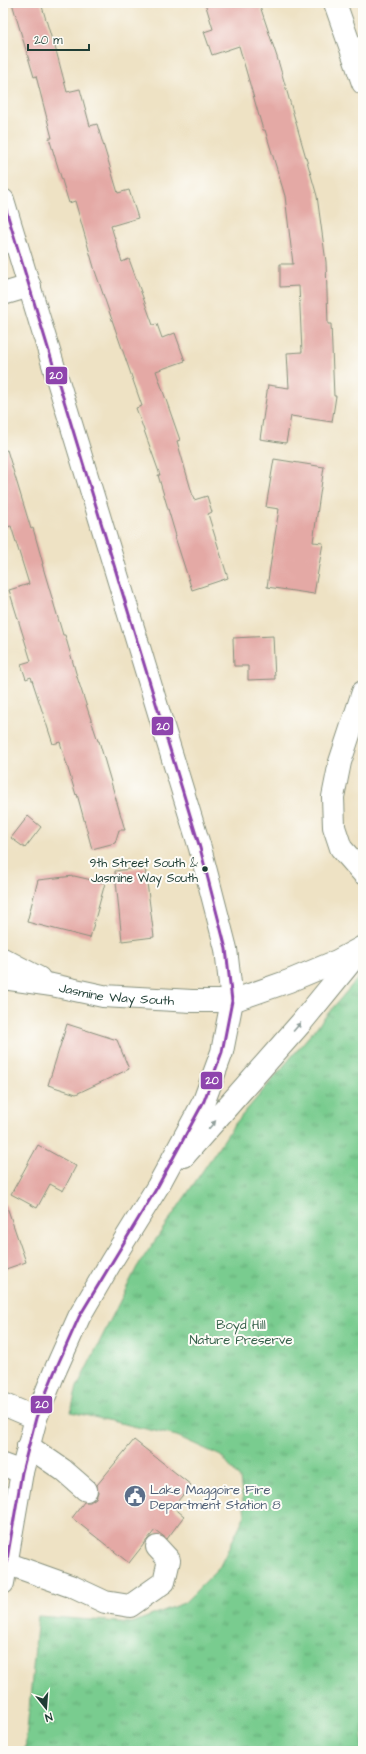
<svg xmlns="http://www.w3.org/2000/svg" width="366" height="1754" font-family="'Architects Daughter',sans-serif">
	<defs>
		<pattern id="grass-tufts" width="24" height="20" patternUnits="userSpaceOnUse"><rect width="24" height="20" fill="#79cc8f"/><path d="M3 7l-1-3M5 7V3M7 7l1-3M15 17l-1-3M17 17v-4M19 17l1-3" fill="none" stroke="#63a776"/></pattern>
	</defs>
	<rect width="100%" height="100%" fill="#fdfcf7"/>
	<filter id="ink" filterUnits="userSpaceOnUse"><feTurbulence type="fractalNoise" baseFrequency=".025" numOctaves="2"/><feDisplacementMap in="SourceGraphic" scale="8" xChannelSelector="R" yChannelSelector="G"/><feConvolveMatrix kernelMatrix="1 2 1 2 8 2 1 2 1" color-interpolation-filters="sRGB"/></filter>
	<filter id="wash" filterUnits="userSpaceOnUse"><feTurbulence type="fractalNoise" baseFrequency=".012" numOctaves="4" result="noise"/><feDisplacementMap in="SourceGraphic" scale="16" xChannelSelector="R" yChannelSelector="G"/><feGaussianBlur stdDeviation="0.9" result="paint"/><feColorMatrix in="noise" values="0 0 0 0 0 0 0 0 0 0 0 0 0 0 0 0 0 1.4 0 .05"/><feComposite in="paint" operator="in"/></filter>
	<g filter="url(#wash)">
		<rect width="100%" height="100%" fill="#eee2c4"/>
		<!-- grass -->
		<path fill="url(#grass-tufts)" stroke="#4c8462" d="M 363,972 L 363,1751 L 25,1751 L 38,1616 L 132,1623 L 184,1603 L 219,1568 L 245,1515 L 240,1479 L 221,1456 L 177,1436 L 71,1412 L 77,1387 L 137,1267 L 234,1125 Z"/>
		<g id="blocks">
			<!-- building -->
			<path fill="#e4a9a5" d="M 12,3 L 41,3 L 52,40 L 53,39 L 67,92 L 80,89 L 90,126 L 97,124 L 118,193 L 129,190 L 138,218 L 111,226 L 122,262 L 129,259 L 153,325 L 157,324 L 162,338 L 175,333 L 185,361 L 156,371 L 180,440 L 177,441 L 194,500 L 207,496 L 212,512 L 208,514 L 228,578 L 192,590 L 175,537 L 176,536 L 158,475 L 160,475 L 136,408 L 142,406 L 95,271 L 75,201 L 69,203 L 49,138 L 52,138 L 36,76 L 34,77 Z
				M 205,3 L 259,3 L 277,57 L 317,196 L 326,262 L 328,324 L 331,324 L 334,396 L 336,396 L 332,422 L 291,416 L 286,443 L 260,439 L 268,385 L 289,388 L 287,353 L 302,352 L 299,286 L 280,287 L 280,264 L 293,264 L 285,196 L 265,130 L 263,130 L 239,46 L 212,55 L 204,32 L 213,29 Z
				M 7,450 L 31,529 L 33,528 L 43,564 L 42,564 L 63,635 L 65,635 L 78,680 L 98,741 L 99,741 L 125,830 L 119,830 L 115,843 L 92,849 L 77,794 L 76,795 L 60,742 L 53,744 L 31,677 L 26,679 L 21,664 L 31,661 L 9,590 L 29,584 L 11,526 L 3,528 L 3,451 Z
				M 274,459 L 324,467 L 313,542 L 323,543 L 314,594 L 267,587 L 279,509 L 266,507 Z
				M 273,636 L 275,679 L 248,680 L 248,666 L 234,666 L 233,638 Z
				M 28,816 L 41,827 L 25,848 L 11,838 Z
				M 145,867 L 154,937 L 122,941 L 115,871 Z
				M 74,876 L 105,883 L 90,938 L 27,922 L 38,880 Z
				M 67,1024 L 117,1040 L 129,1069 L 76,1094 L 48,1085 Z
				M 38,1145 L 76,1166 L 63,1191 L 50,1184 L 37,1208 L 11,1194 Z
				M 3,1204 L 6,1204 L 26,1262 L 3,1270 Z
				M 134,1440 L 191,1485 L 173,1507 L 184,1516 L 167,1539 L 155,1530 L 129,1563 L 72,1518 L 84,1502 L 90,1502 L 96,1498 L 98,1492 L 97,1485 Z"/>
		</g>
	</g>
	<g filter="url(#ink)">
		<use href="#blocks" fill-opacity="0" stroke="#86907c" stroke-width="1"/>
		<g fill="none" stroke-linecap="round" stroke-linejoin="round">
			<!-- minor casing -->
			<g stroke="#86907c" stroke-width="24">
				<g id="minor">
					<path d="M 335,3 L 363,83"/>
					<path d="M 3,294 L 30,286"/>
					<path d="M 363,692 L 340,762 L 333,797 L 334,827 L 341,848 L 363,873"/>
					<path d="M 3,959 L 39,978"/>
					<path id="s1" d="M 3,978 L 52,985 L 103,996 L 192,1001 L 232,1001 L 289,981 L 337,961 L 363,947"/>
					<path d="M 3,1404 L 36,1418"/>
					<path d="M 28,1446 L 63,1470 L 86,1490"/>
					<path d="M 3,1465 L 22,1472"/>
					<path d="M 6,1563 L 73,1587 L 105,1602 L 130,1606 L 164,1582 L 169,1560 L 157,1547"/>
				</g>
			</g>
			<!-- major casing -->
			<g stroke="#86907c" stroke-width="24">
				<path id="major" d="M 3,200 L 200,848 L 226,949 L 232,1001 L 222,1052 L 204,1101 L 158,1186 L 111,1262 L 79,1317 L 54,1373 L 36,1418 L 22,1472 L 3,1583
					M 184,1156 L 301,1023 L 363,947"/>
			</g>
			<!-- minor -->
			<use href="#minor" stroke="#fff" stroke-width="22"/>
			<!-- major -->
			<use href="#major" stroke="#fff" stroke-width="22"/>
			<!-- bus-1 casing -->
			<g stroke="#fdfcf7" stroke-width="6">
				<path id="bus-1" d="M 3,200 L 200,848 L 226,949 L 232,1001 L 222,1052 L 204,1101 L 158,1186 L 79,1317 L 54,1373 L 36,1418 L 22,1472 L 3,1583"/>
			</g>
			<!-- bus-1 -->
			<use href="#bus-1" stroke="#8e44ad" stroke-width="3"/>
		</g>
		<!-- one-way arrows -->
		<defs><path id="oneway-solid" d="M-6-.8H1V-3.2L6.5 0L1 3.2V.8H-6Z"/></defs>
		<g fill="#8f9e9a">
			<use href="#oneway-solid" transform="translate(297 1027) rotate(-49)"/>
			<use href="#oneway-solid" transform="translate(212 1125) rotate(-49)"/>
		</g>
	</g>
	<!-- icons -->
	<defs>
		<g id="civic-disc" transform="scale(1.15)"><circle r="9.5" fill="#5c6f8a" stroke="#fdfcf7"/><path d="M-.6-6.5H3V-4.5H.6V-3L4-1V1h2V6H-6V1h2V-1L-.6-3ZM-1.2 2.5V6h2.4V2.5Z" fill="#fff"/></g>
	</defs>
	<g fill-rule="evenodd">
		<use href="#civic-disc" x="135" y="1496"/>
	</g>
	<!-- markers -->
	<circle fill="#1f3d34" stroke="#fdfcf7" stroke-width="1.5" cx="205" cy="869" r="3.5"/>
	<g text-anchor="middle" stroke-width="4" stroke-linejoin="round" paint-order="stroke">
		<!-- bus labels -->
		<g font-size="12" fill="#1f3d34" stroke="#fdfcf7" text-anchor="end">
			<text x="198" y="867">9th Street South &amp;<tspan x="198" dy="15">Jasmine Way South</tspan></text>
		</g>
		<!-- street labels -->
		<g font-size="13" fill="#1f3d34" stroke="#fdfcf7">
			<text dy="5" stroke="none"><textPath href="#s1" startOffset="115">Jasmine Way South</textPath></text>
		</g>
		<!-- park labels -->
		<g font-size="13" fill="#36614b" stroke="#fdfcf7">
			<text x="241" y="1329">Boyd Hill<tspan x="241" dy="15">Nature Preserve</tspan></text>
		</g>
		<!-- service labels -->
		<g font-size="13" fill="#4e5e75" stroke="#fdfcf7" text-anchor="start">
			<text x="150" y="1494">Lake Maggoire Fire<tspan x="150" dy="15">Department Station 8</tspan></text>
		</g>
	</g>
	<g stroke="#fdfcf7" stroke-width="1.5">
		<rect x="45" y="366" width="23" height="19" rx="4" fill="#8e44ad"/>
		<rect x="151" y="716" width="23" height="20" rx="4" fill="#8e44ad"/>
		<rect x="200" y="1071" width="23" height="19" rx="4" fill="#8e44ad"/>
		<rect x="30" y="1395" width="23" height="19" rx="4" fill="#8e44ad"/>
	</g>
	<g font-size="11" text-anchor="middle" font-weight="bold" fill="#fff">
		<text x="56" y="379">20</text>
		<text x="163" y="730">20</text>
		<text x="212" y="1084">20</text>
		<text x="42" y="1408">20</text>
	</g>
	<!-- margin -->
	<rect width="366" height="1754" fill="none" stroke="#fdfcf7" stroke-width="16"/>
	<!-- north arrow -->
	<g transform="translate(46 1708) rotate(163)" stroke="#fdfcf7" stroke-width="3" paint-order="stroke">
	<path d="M0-3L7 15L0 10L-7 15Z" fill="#1f3d34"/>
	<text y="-6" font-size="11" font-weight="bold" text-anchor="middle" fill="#1f3d34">N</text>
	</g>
	<!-- scale -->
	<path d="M28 44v6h61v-6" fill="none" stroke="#1f3d34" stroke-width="2"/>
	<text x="34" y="44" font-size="12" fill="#1f3d34" stroke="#fdfcf7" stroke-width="3" paint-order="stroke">20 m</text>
</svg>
